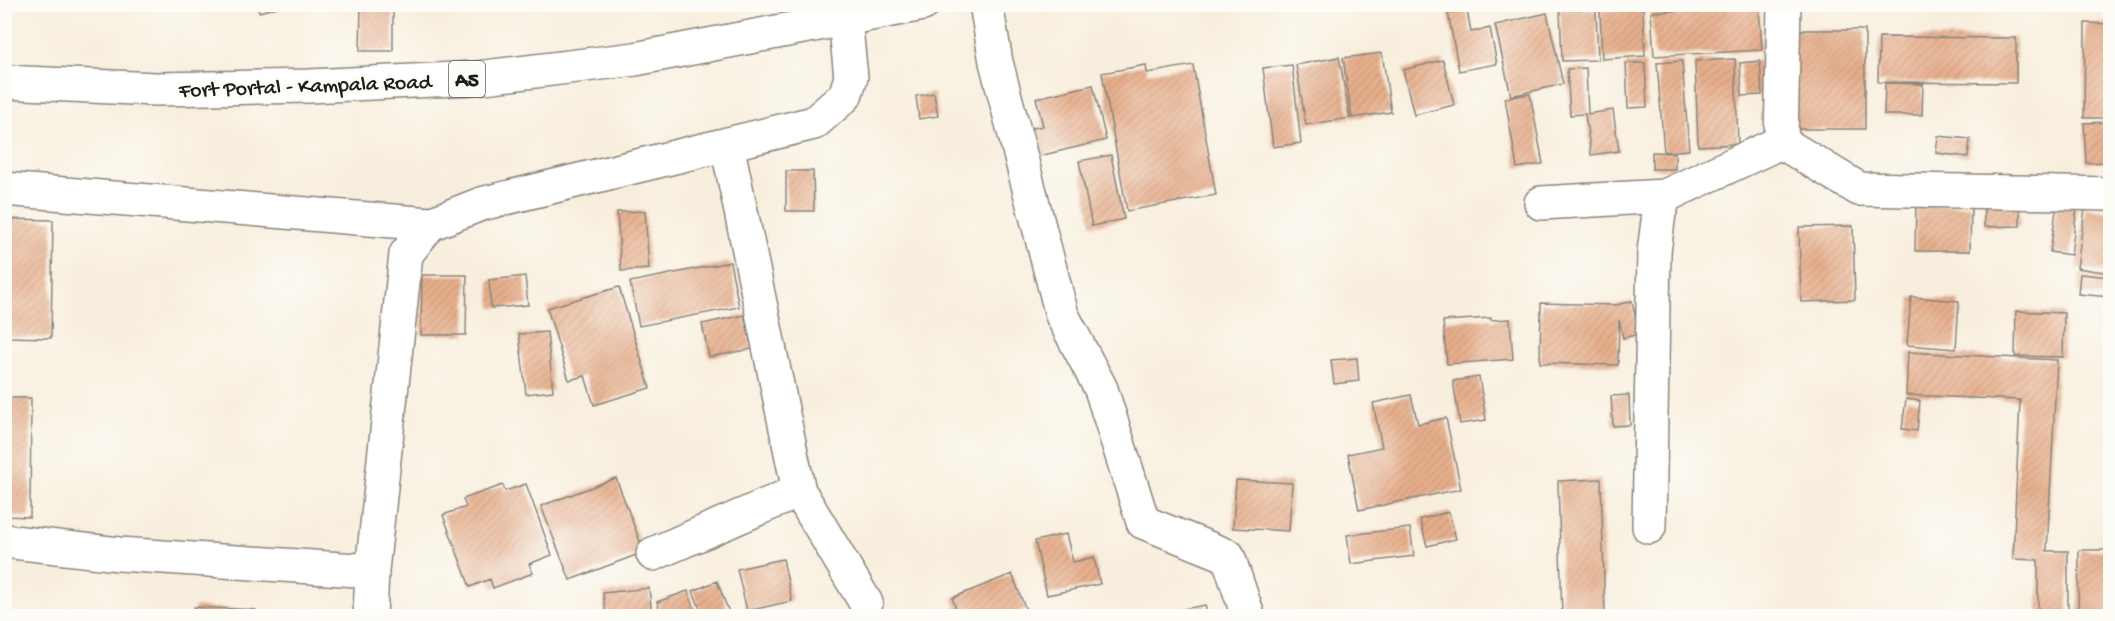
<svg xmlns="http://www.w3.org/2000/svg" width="2115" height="621" font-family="'Gochi Hand',sans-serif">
	<defs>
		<pattern id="building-hatch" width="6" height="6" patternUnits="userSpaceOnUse" patternTransform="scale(1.5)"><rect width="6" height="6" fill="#e7af8c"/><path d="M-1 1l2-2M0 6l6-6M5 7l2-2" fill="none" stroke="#c69678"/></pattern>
	</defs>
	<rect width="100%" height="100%" fill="#fdfcf7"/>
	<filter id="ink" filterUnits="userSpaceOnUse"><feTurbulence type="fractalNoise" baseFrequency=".0167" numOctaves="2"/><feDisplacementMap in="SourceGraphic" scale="12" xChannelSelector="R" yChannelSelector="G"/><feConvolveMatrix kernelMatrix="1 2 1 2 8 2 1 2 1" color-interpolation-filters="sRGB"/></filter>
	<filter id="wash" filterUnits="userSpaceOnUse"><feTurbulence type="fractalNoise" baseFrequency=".008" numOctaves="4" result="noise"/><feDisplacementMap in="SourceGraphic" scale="24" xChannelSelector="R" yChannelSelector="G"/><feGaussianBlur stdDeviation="1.35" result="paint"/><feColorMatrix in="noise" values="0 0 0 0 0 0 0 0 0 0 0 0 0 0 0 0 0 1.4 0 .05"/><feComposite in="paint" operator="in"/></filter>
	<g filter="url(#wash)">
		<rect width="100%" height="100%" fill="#f8eedd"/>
		<g id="blocks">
			<!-- building -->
			<path fill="url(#building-hatch)" d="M 257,4 L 285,4 L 285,5 L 259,12 Z
				M 361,4 L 393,4 L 393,51 L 360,51 Z
				M 1759,6 L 1762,50 L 1654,56 L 1651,12 Z
				M 1643,8 L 1645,56 L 1602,59 L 1600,10 Z
				M 1467,10 L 1471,32 L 1490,28 L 1497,64 L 1459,71 L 1448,13 Z
				M 1560,10 L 1596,10 L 1598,60 L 1562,61 Z
				M 1547,13 L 1563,84 L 1511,96 L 1495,25 Z
				M 2085,23 L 2110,24 L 2110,118 L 2084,118 Z
				M 1790,30 L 1865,30 L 1865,129 L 1790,129 Z
				M 1879,37 L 2016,38 L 2016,83 L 1878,82 Z
				M 1382,53 L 1391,112 L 1352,118 L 1343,58 Z
				M 1339,57 L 1350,118 L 1306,125 L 1296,65 Z
				M 1735,59 L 1738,144 L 1698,146 L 1695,61 Z
				M 1443,60 L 1454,105 L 1414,115 L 1403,70 Z
				M 1682,61 L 1689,150 L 1664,152 L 1657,63 Z
				M 1760,61 L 1762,95 L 1742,96 L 1740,63 Z
				M 1626,63 L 1645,63 L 1647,107 L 1628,108 Z
				M 1146,65 L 1147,73 L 1193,65 L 1216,195 L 1127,211 L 1102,73 Z
				M 1292,65 L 1301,143 L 1273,147 L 1263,68 Z
				M 1586,68 L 1588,114 L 1613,110 L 1619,151 L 1591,155 L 1585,114 L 1570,115 L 1567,69 Z
				M 1885,83 L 1923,84 L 1922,115 L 1884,115 Z
				M 1093,85 L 1106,140 L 1035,157 L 1028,129 L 1043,126 L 1036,98 Z
				M 934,93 L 938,116 L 919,119 L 916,96 Z
				M 1530,94 L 1543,164 L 1517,168 L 1505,98 Z
				M 2110,122 L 2110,162 L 2086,163 L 2084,123 Z
				M 1938,136 L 1970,139 L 1968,157 L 1936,153 Z
				M 1652,152 L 1675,153 L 1675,169 L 1652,169 Z
				M 1111,155 L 1124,219 L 1092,226 L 1079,161 Z
				M 786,171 L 813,171 L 814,211 L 786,211 Z
				M 1984,200 L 2020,200 L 2020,226 L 1984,227 Z
				M 2057,204 L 2077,207 L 2071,255 L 2050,252 Z
				M 1916,205 L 1971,206 L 1970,251 L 1915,251 Z
				M 2085,208 L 2110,211 L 2110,273 L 2077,268 Z
				M 645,211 L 649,269 L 621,271 L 617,212 Z
				M 4,219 L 53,220 L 51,338 L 4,337 Z
				M 1853,226 L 1855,300 L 1801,302 L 1799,227 Z
				M 730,262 L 739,307 L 639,326 L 630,282 Z
				M 2080,274 L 2110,277 L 2110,297 L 2078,294 Z
				M 422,275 L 467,275 L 466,335 L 421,335 Z
				M 525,276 L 528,305 L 491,308 L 489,280 Z
				M 619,287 L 650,388 L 594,405 L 585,376 L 569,380 L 547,308 Z
				M 1911,297 L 1959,301 L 1956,349 L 1907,345 Z
				M 1632,301 L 1639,334 L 1623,338 L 1619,320 L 1618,365 L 1540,363 L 1541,303 L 1616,305 Z
				M 2016,311 L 2064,313 L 2063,357 L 2015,356 Z
				M 744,315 L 752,349 L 709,357 L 702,324 Z
				M 1491,318 L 1491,320 L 1510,319 L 1513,359 L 1447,364 L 1443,321 Z
				M 547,332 L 553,391 L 526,394 L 519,334 Z
				M 1908,352 L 2057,360 L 2047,551 L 2068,551 L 2068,616 L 2038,616 L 2038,560 L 2013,559 L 2020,400 L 1906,395 Z
				M 1357,358 L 1359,381 L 1334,384 L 1331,360 Z
				M 1479,377 L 1486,420 L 1460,424 L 1453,381 Z
				M 1411,395 L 1418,424 L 1446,418 L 1461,489 L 1359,510 L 1348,454 L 1382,447 L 1373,403 Z
				M 1629,395 L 1630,425 L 1613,426 L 1611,396 Z
				M 4,398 L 31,398 L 30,517 L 4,516 Z
				M 1906,399 L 1920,401 L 1917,431 L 1902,429 Z
				M 616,478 L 644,552 L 570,580 L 541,506 Z
				M 1601,479 L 1605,616 L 1562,616 L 1558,481 Z
				M 1236,480 L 1292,483 L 1289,531 L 1233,528 Z
				M 526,484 L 552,555 L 529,564 L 533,573 L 493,588 L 490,579 L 470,587 L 443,515 L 466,507 L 463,499 L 503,485 L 505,491 Z
				M 1449,512 L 1456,539 L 1427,546 L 1420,519 Z
				M 1410,528 L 1414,556 L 1351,564 L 1347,535 Z
				M 1066,534 L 1073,562 L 1094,557 L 1100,584 L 1047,595 L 1035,541 Z
				M 2079,550 L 2110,550 L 2110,616 L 2078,616 Z
				M 783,559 L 792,601 L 747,611 L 737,569 Z
				M 1012,574 L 1026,610 L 1010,616 L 959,616 L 952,598 Z
				M 717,581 L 730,615 L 703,616 L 693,591 Z
				M 649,588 L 652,616 L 606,616 L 603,593 Z
				M 688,591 L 697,616 L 662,616 L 657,602 Z
				M 1205,605 L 1208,616 L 1180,616 L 1178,610 Z
				M 194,607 L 256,610 L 256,616 L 194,616 Z"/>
		</g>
	</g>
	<g filter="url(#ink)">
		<use href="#blocks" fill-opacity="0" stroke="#8a857c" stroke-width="1.5"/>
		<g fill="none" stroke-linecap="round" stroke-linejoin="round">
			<!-- minor casing -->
			<g stroke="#8a857c" stroke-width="36">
				<path id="minor" d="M 986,4 L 996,62 L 1062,315 L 1101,389 L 1143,522 L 1228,556 L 1248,616
					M 1781,142 L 1859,189 L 2110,194
					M 1781,142 L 1784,4
					M 727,144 L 799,491 L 866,603
					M 4,189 L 430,224
					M 1541,203 L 1665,196
					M 1649,527 L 1654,252 L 1659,213 L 1665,196 L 1781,142
					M 4,541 L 119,554 L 372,571
					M 653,554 L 799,491
					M 370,616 L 372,571 L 406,254 L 430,224 L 481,204 L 814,123 L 845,96 L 851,77 L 845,19"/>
			</g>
			<!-- major casing -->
			<g stroke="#8a857c" stroke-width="36">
				<path id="major" d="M 4,82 L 156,89 L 309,86 L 476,78 L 635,59 L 923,4"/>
			</g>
			<!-- minor -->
			<use href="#minor" stroke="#fff" stroke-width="33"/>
			<!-- major -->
			<use href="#major" stroke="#fff" stroke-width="33"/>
		</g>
	</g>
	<g text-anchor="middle" stroke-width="6" stroke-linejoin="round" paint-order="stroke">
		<!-- shield labels -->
		<rect fill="#fdfcf7" stroke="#605f5e" stroke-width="1.5" x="449" y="61" width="36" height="36" rx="4.5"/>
		<g font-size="21" font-weight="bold" fill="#1c1c1c">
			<text x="467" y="86">A5</text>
		</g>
		<!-- street labels -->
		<g font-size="22" fill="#1c1c1c" stroke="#fdfcf7">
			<text transform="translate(305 84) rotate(-2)" y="8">Fort Portal - Kampala Road</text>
		</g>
	</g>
	<!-- margin -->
	<rect width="2115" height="621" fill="none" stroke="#fdfcf7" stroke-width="24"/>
</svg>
